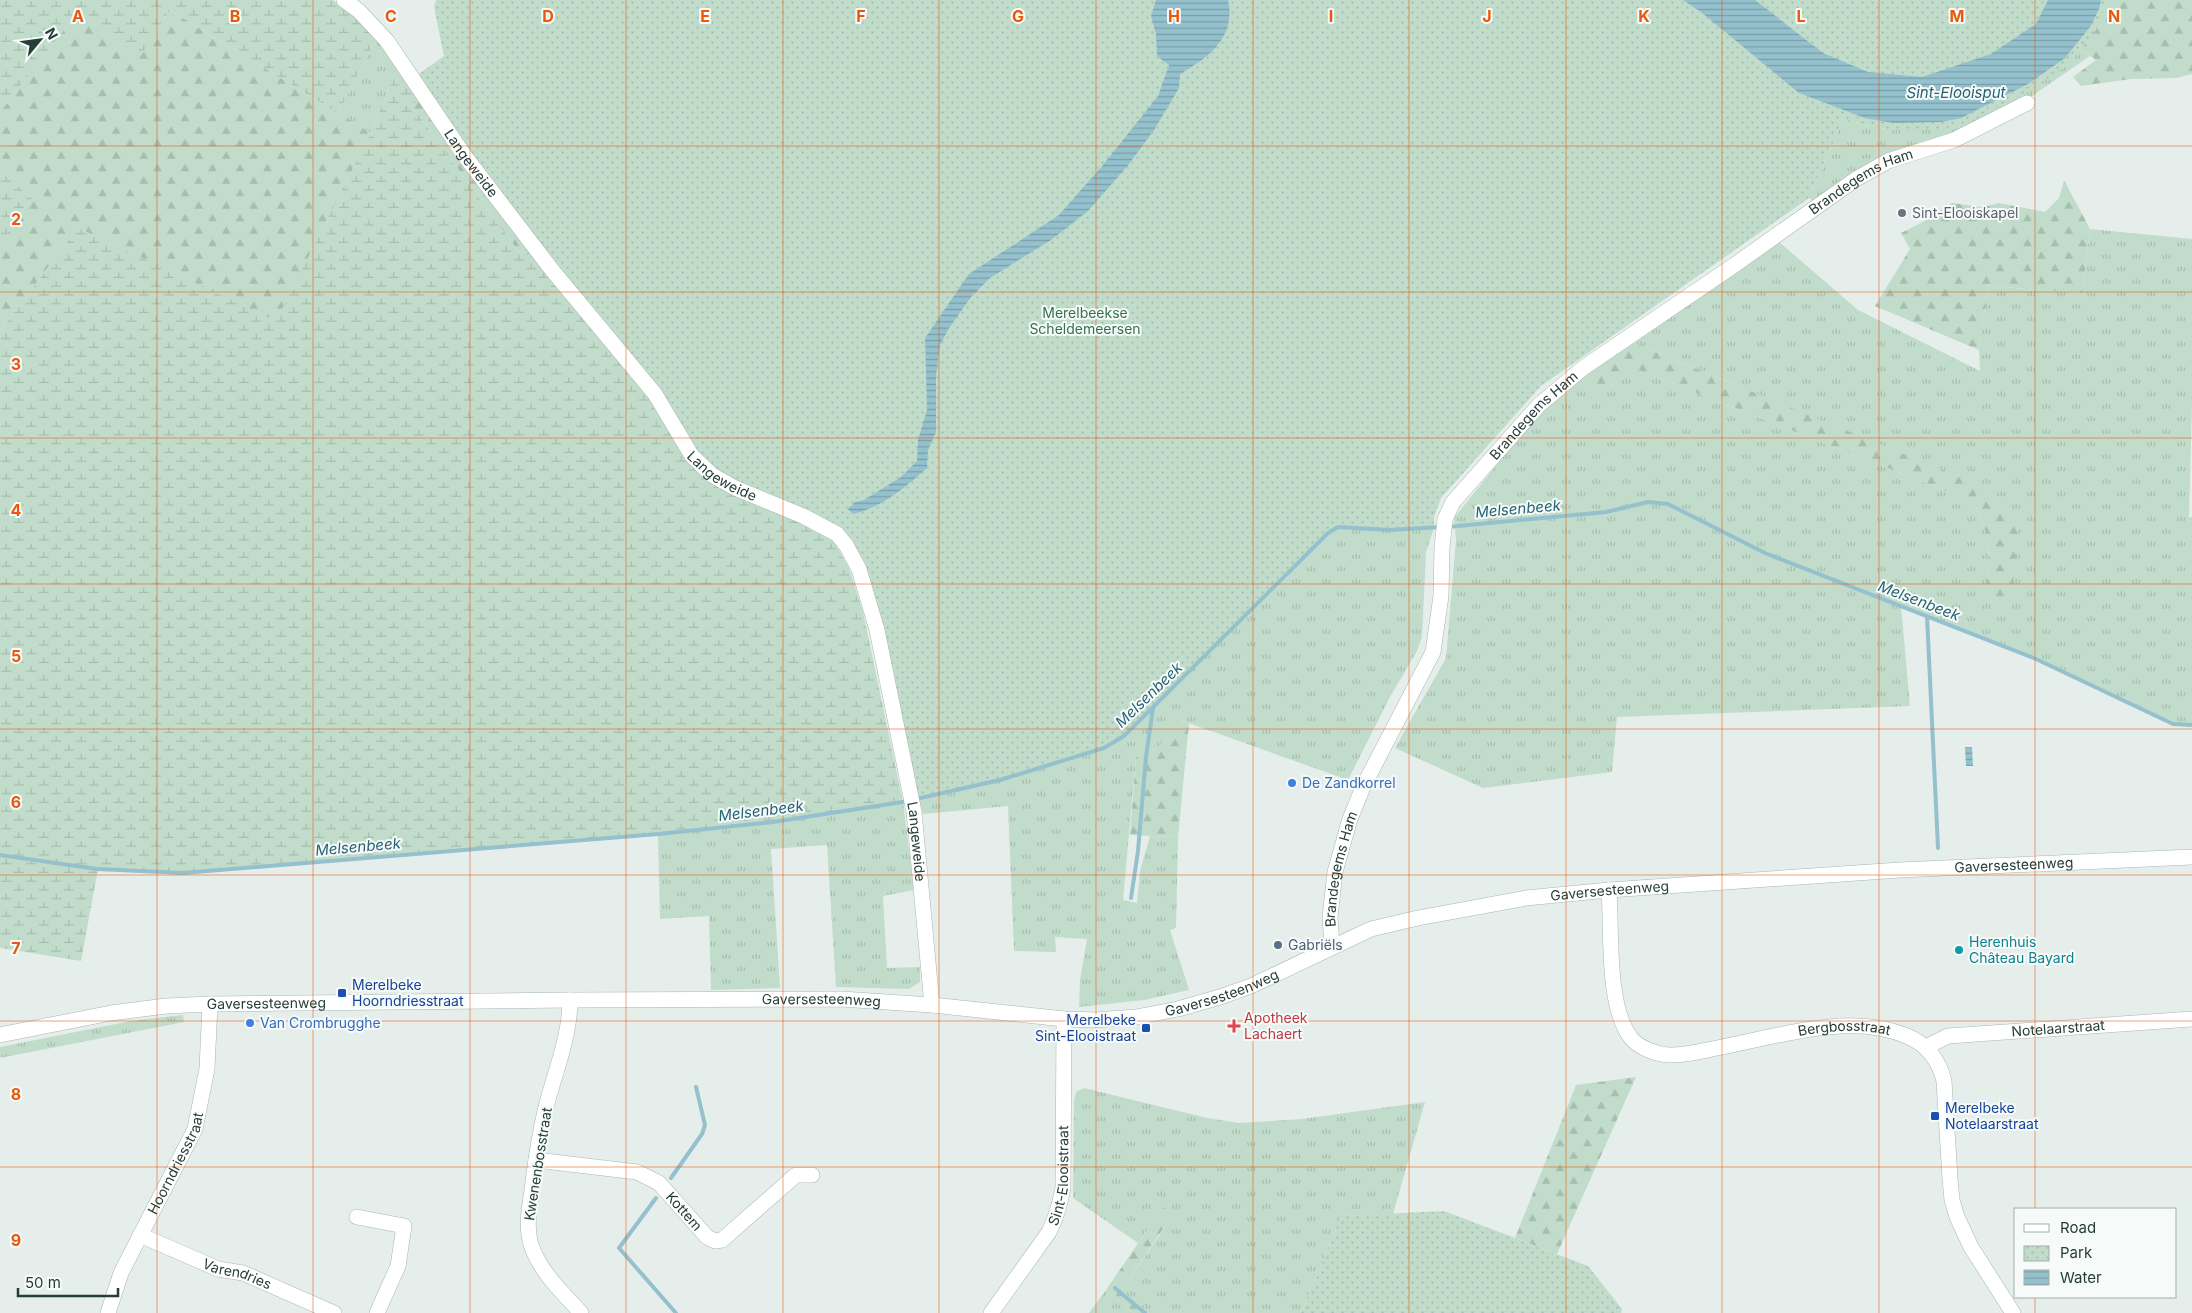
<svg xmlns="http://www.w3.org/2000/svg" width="2192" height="1313" font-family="Inter,sans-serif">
	<defs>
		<pattern id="grass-tufts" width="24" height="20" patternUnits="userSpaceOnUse" patternTransform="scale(1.25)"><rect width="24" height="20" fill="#c1dcca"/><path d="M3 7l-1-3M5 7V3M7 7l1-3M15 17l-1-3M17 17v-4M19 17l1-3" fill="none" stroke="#a6beae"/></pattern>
		<pattern id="forest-firs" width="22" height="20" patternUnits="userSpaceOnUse" patternTransform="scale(1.25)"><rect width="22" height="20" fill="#c1dcca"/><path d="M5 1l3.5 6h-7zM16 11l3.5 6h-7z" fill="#a6beae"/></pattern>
		<pattern id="wetland-marsh" width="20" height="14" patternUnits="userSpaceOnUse" patternTransform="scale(1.25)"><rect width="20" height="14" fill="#c1dcca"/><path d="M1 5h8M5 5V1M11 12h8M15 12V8" fill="none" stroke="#a6beae"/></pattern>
		<pattern id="park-dots" width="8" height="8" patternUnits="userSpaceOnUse" patternTransform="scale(1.25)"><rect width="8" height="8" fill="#c1dcca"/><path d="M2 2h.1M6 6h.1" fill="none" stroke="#a6beae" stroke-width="1.8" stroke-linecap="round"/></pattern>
		<pattern id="water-rules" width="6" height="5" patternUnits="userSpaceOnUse" patternTransform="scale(1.25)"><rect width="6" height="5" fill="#94c1cd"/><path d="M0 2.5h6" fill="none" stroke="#799ea7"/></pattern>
	</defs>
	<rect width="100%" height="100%" fill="#e6eeeb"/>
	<!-- grass -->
	<path fill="url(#grass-tufts)" d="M 377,37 L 397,69 L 371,133 L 338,113 Z
		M 2075,45 L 2090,56 L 2022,103 L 1815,202 L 1809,198 L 1844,118 L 1864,125 L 1893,130 Z
		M 2090,229 L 2192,239 L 2192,404 L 2189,517 L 2192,517 L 2192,725 L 2173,724 L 2036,659 L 1901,606 L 1910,706 L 1617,717 L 1612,772 L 1483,788 L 1395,748 L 1446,658 L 1456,540 L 1454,518 L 1531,422 L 1582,377 L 1596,395 L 1636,369 L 1974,502 L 1989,542 L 1987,584 L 2011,602 L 1984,501 L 1734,384 L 1634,343 L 1778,241 L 1858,310 L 1980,371 L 1979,350 L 1988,286 L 2082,293 Z
		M 1338,527 L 1390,530 L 1434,528 L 1426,552 L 1422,637 L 1417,651 L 1390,697 L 1348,780 L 1180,720 L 1159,747 L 1136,757 L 1123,900 L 1137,903 L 1140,871 L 1150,836 L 1178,837 L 1176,928 L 1170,930 L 1189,990 L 1144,1000 L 1079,1007 L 1080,980 L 1087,939 L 1055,937 L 1056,952 L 1014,951 L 1008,806 L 923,814 L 919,799 L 1000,780 L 1104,748 L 1124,736 L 1328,533 Z
		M 903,802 L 914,890 L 883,896 L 887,968 L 920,967 L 920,982 L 909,989 L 836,987 L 827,845 L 771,849 L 780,988 L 711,990 L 709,916 L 660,919 L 658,834 L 773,822 Z
		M 183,1015 L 184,1022 L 0,1058 L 0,1047 L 131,1021 Z
		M 1084,1088 L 1207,1118 L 1239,1123 L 1302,1119 L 1425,1102 L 1393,1214 L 1341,1216 L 1301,1313 L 1149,1313 L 1121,1291 L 1159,1236 L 1172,1214 L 1163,1207 L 1138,1243 L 1073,1198 L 1074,1100 L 1076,1092 Z
		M 1106,1290 L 1134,1313 L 1089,1313 Z"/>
	<!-- forest -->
	<path fill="url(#forest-firs)" d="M 2101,0 L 2192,0 L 2192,74 L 2176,78 L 2131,79 L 2081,86 L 2073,77 L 2096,60 L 2075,45 Z
		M 170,10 L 371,133 L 276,322 L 78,228 L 0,331 L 0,244 L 32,198 L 0,171 L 0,112 L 77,13 L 141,54 Z
		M 418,99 L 532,252 L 523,258 L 412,106 Z
		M 2064,180 L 2090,229 L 2082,293 L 1988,286 L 1979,350 L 1875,306 L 1910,249 L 1901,233 L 1921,223 L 1952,203 L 1982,207 L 1999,203 L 2045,212 L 2059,198 Z
		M 1634,343 L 1986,488 L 1984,501 L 2020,514 L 2011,602 L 1989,600 L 1987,584 L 1989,542 L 1974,502 L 1636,369 L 1596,395 L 1582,377 Z
		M 1179,720 L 1189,723 L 1178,837 L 1130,835 L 1136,757 L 1159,747 Z
		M 1636,1077 L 1557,1254 L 1515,1238 L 1576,1085 Z
		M 1163,1207 L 1173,1214 L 1121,1291 L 1149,1313 L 1134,1313 L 1106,1290 Z"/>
	<!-- wetland -->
	<path fill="url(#wetland-marsh)" d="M 0,0 L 333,0 L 364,23 L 377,37 L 338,113 L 170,10 L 141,55 L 77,13 L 0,112 Z
		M 397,69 L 418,99 L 412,106 L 523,258 L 532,252 L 654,405 L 793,518 L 834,541 L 849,568 L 863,612 L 903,802 L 773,822 L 380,858 L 183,873 L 98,869 L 81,961 L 0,948 L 0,331 L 78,228 L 276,321 L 371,133 Z
		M 0,171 L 32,198 L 0,244 Z"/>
	<!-- park -->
	<path fill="url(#park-dots)" d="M 436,0 L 2106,0 L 2096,30 L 2070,63 L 2031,90 L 1964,125 L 1942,129 L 1892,130 L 1864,125 L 1844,118 L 1809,198 L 1541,386 L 1441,498 L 1434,517 L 1434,528 L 1390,530 L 1338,527 L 1328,533 L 1124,736 L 1104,748 L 1000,780 L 919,799 L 882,625 L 865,563 L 854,544 L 843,530 L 734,484 L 705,462 L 467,151 L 419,74 L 444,56 L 434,7 Z
		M 1444,1211 L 1588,1266 L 1622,1309 L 1621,1313 L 1301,1313 L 1341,1216 Z"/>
	<!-- water -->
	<path fill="url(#water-rules)" d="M 1156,0 L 1228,0 C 1236,38 1209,57 1180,74 L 1179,88 L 1154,130 L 1129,164 L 1088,211 L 1051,240 L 990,278 L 971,297 L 949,328 L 940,345 L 936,376 L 936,432 L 928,450 L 927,468 C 904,488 883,507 853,514 L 848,509 L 855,502 L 864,500 L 901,477 L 917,461 L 918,440 L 927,410 L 925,338 L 969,274 L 1059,215 L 1103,165 L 1158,96 L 1169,65 L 1157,56 L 1156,34 L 1151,16 Z
		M 1683,0 L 1755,0 L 1823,53 L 1868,72 L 1922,77 L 1991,54 L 2036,24 L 2048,0 L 2101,0 L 2099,9 L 2090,27 L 2065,58 L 2028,84 L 1961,118 L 1941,122 L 1893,123 L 1865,118 L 1799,93 L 1701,12 Z
		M 1965,747 L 1972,747 L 1973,766 L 1966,766 Z"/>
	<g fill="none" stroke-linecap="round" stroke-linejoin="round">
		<!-- stream -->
		<path stroke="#94c1cd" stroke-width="4" d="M 1448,527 L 1606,512 L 1648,502 L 1668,504 L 1765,553 L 2036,659 L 2173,724 L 2192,725
			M 1927,616 L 1938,848
			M 916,799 L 1000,780 L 1104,748 L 1124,736 L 1328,533 L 1338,527 L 1390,530 L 1441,527
			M 0,855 L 97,869 L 183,873 L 658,834 L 773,822 L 909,801
			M 1131,898 L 1138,851 L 1146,757 L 1153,708
			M 671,1178 L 702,1134 L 705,1125 L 696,1087
			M 656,1198 L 619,1248 L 676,1313
			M 1115,1288 L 1145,1313"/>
		<!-- street casing -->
		<g stroke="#a9b6b2" stroke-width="16">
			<g id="street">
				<path id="s1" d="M 344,0 L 359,11 L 387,41 L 464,155 L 552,270 L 655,394 L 692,456 L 712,475 L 735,488 L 803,516 L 837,534 L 846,545 L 859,569 L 877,630 L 914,812 L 932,1005"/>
				<path id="s2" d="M 1609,890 C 1612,930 1606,1006 1631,1038 C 1639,1048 1656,1054 1668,1055 C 1684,1056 1702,1051 1717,1048 C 1754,1041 1792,1030 1829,1027 C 1855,1024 1883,1026 1907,1036 C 1928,1045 1939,1060 1944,1081 L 1950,1179 L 1952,1200 L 1957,1217 L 1971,1247 L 2013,1313"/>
				<path id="s3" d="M 1332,947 L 1330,917 L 1335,872 L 1350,819 L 1363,787 L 1433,652 L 1441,596 L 1442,548 L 1445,519 L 1453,502 L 1539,405 L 1583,368 L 1733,266 L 1856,179 L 1888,161 L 1954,140 L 2027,103"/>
				<path d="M 570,1000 C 570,1038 554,1074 545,1111 C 539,1137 535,1164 532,1190 C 529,1209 525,1232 533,1250 C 543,1275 564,1294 581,1313"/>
				<path id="s4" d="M 1926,1047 L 1948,1036 L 2192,1019"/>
				<path id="s5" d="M 536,1160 L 637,1172 L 659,1183 L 707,1237 L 715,1241 L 722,1240 L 796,1175 L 812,1175"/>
				<path d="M 357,1217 L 404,1226 L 398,1266 L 377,1313"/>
				<path id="s6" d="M 140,1235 L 218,1269 L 243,1273 L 334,1313"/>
				<path id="s7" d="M 108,1313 L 121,1273 L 195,1129 L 207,1069 L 210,1004"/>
				<path id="s8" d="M 991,1313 L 1049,1232 C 1056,1218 1060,1204 1063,1188 L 1064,1019"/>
			</g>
		</g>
		<!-- secondary casing -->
		<g stroke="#a5b8b3" stroke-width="16">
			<g id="secondary">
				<path id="s9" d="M 0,1035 L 111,1013 L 166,1006 L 210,1004 L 570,1000 L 841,999 L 932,1005 L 1064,1019 L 1096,1020 L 1136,1017 L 1178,1009 L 1220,997 L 1251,986 L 1371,929 L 1418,918 L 1526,898 L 1609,890 L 1900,870 L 2192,857"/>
			</g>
		</g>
		<!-- street -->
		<use href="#street" stroke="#fff" stroke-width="15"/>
		<!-- secondary -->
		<use href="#secondary" stroke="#fff" stroke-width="15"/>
	</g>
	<!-- grid -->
	<path fill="none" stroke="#e8590c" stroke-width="1" stroke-opacity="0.55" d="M 157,0 L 157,1313M 313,0 L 313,1313M 470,0 L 470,1313M 626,0 L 626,1313M 783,0 L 783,1313M 939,0 L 939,1313M 1096,0 L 1096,1313M 1253,0 L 1253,1313M 1409,0 L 1409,1313M 1566,0 L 1566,1313M 1722,0 L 1722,1313M 1879,0 L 1879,1313M 2035,0 L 2035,1209M 0,146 L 2192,146M 0,292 L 2192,292M 0,438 L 2192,438M 0,584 L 2192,584M 0,729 L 2192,729M 0,875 L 2192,875M 0,1021 L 2192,1021M 0,1167 L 2192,1167M 2035,1297 L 2035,1313"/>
	<!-- markers -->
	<circle fill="#6b7280" stroke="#f6faf8" stroke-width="2" cx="1902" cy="213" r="5"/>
	<g fill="#3f7fe0" stroke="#f6faf8" stroke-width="2">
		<circle cx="1292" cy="783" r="5"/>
		<circle cx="250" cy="1023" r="5"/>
	</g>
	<circle fill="#5c6f8a" stroke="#f6faf8" stroke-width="2" cx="1278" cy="945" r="5"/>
	<circle fill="#0f9aa8" stroke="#f6faf8" stroke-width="2" cx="1959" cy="950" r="5"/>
	<g fill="#1a4fb4" stroke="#f6faf8" stroke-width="2">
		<rect x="337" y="988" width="10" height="10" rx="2.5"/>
		<rect x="1141" y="1023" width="10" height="10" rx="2.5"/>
		<rect x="1930" y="1111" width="10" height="10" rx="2.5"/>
	</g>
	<path fill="#e0444e" stroke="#f6faf8" stroke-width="2" d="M1231.5 1018.5h5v5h5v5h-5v5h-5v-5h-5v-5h5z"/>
	<g text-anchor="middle" stroke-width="4" stroke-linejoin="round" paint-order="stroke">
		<!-- street labels -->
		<g font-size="14" fill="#263e39" stroke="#f6faf8">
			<text dy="5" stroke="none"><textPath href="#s1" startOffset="208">Langeweide</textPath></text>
			<text dy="5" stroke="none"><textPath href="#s3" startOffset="992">Brandegems Ham</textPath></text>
			<text dy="5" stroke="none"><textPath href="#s3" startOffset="588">Brandegems Ham</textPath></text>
			<text dy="5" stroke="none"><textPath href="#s1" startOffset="612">Langeweide</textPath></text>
			<text dy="5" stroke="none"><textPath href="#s1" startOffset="1062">Langeweide</textPath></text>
			<text dy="5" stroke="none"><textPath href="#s9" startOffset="2039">Gaversesteenweg</textPath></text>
			<text dy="5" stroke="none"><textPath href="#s3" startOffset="79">Brandegems Ham</textPath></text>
			<text dy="5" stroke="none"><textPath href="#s9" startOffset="1634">Gaversesteenweg</textPath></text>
			<text dy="5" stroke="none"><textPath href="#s9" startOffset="1229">Gaversesteenweg</textPath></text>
			<text dy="5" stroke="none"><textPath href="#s9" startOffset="824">Gaversesteenweg</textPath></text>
			<text dy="5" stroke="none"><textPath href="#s9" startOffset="269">Gaversesteenweg</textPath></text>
			<text dy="5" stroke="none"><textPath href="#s4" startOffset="135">Notelaarstraat</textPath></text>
			<text dy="5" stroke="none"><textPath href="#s2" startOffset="372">Bergbosstraat</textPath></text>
			<text dy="5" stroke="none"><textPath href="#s7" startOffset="165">Hoorndriesstraat</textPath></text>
			<text transform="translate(538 1164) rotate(-81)" y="5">Kwenenbosstraat</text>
			<text dy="5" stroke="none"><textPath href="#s8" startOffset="158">Sint-Elooistraat</textPath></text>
			<text dy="5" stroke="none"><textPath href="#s5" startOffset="164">Kottem</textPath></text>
			<text dy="5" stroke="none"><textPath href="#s6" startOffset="105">Varendries</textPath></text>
		</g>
		<!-- worship labels -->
		<g font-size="14" fill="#5b616d" stroke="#f6faf8" text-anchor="start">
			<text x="1912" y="218">Sint-Elooiskapel</text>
		</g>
		<!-- park labels -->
		<g font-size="14" fill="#34724f" stroke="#f6faf8">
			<text x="1085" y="318">Merelbeekse<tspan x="1085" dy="16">Scheldemeersen</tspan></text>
		</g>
		<!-- shop labels -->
		<g font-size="14" fill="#366cbe" stroke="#f6faf8" text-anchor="start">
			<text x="1302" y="788">De Zandkorrel</text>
			<text x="260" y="1028">Van Crombrugghe</text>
		</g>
		<!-- culture labels -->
		<g font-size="14" fill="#0d838f" stroke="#f6faf8" text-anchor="start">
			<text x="1969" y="947">Herenhuis<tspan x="1969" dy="16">Château Bayard</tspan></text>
		</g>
		<!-- service labels -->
		<g font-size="14" fill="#4e5e75" stroke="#f6faf8" text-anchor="start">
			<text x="1288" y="950">Gabriëls</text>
		</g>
		<!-- transit labels -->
		<g font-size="14" fill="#164399" stroke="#f6faf8" text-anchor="start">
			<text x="352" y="990">Merelbeke<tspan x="352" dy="16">Hoorndriesstraat</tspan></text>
			<text x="1136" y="1025" text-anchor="end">Merelbeke<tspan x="1136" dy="16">Sint-Elooistraat</tspan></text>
			<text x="1945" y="1113">Merelbeke<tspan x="1945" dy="16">Notelaarstraat</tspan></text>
		</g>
		<!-- health labels -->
		<g font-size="14" fill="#be3a42" stroke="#f6faf8" text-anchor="start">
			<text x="1244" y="1023">Apotheek<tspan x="1244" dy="16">Lachaert</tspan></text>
		</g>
		<!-- water labels -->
		<g font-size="15" font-style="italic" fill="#256375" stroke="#f6faf8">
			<text x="1956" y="98">Sint-Elooisput</text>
			<text transform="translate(1518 509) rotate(-5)" y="5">Melsenbeek</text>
			<text transform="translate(1919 601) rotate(21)" y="5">Melsenbeek</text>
			<text transform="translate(1149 695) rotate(-44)" y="5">Melsenbeek</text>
			<text transform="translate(761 811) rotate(-7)" y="5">Melsenbeek</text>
			<text transform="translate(358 847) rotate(-5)" y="5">Melsenbeek</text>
		</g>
	</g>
	<g font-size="16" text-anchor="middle" font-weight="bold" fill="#e8590c" stroke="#f6faf8" stroke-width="4" stroke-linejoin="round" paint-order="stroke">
		<text x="78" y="22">A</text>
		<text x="235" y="22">B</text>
		<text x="391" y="22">C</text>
		<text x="548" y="22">D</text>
		<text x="705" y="22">E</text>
		<text x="861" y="22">F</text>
		<text x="1018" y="22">G</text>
		<text x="1174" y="22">H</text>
		<text x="1331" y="22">I</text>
		<text x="1487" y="22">J</text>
		<text x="1644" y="22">K</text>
		<text x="1801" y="22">L</text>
		<text x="1957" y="22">M</text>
		<text x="2114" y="22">N</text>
		<text x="16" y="225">2</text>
		<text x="16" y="370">3</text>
		<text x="16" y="516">4</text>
		<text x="16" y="662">5</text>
		<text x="16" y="808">6</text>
		<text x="16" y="954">7</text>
		<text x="16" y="1100">8</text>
		<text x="16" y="1246">9</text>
	</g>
	<!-- legend -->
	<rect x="2014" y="1208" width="162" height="90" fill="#f6faf8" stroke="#a3afac"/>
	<rect x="2024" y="1224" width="25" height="8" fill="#ffffff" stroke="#a3afac"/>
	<text x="2060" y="1233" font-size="15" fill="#263e39">Road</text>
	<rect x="2024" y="1246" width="25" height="15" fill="url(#park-dots)" stroke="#a3afac"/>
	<text x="2060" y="1258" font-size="15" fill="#263e39">Park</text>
	<rect x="2024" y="1270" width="25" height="15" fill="url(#water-rules)" stroke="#a3afac"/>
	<text x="2060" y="1283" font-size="15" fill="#263e39">Water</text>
	<!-- north arrow -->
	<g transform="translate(40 40) rotate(61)" stroke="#f6faf8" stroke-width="4" paint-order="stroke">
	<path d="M0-4L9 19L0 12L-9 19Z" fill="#263e39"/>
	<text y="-8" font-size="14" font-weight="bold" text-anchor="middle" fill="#263e39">N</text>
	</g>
	<!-- scale -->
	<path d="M18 1288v8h100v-8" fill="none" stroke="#263e39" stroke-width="2.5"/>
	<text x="25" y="1288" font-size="15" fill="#263e39" stroke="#f6faf8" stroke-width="4" paint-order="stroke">50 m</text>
</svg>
